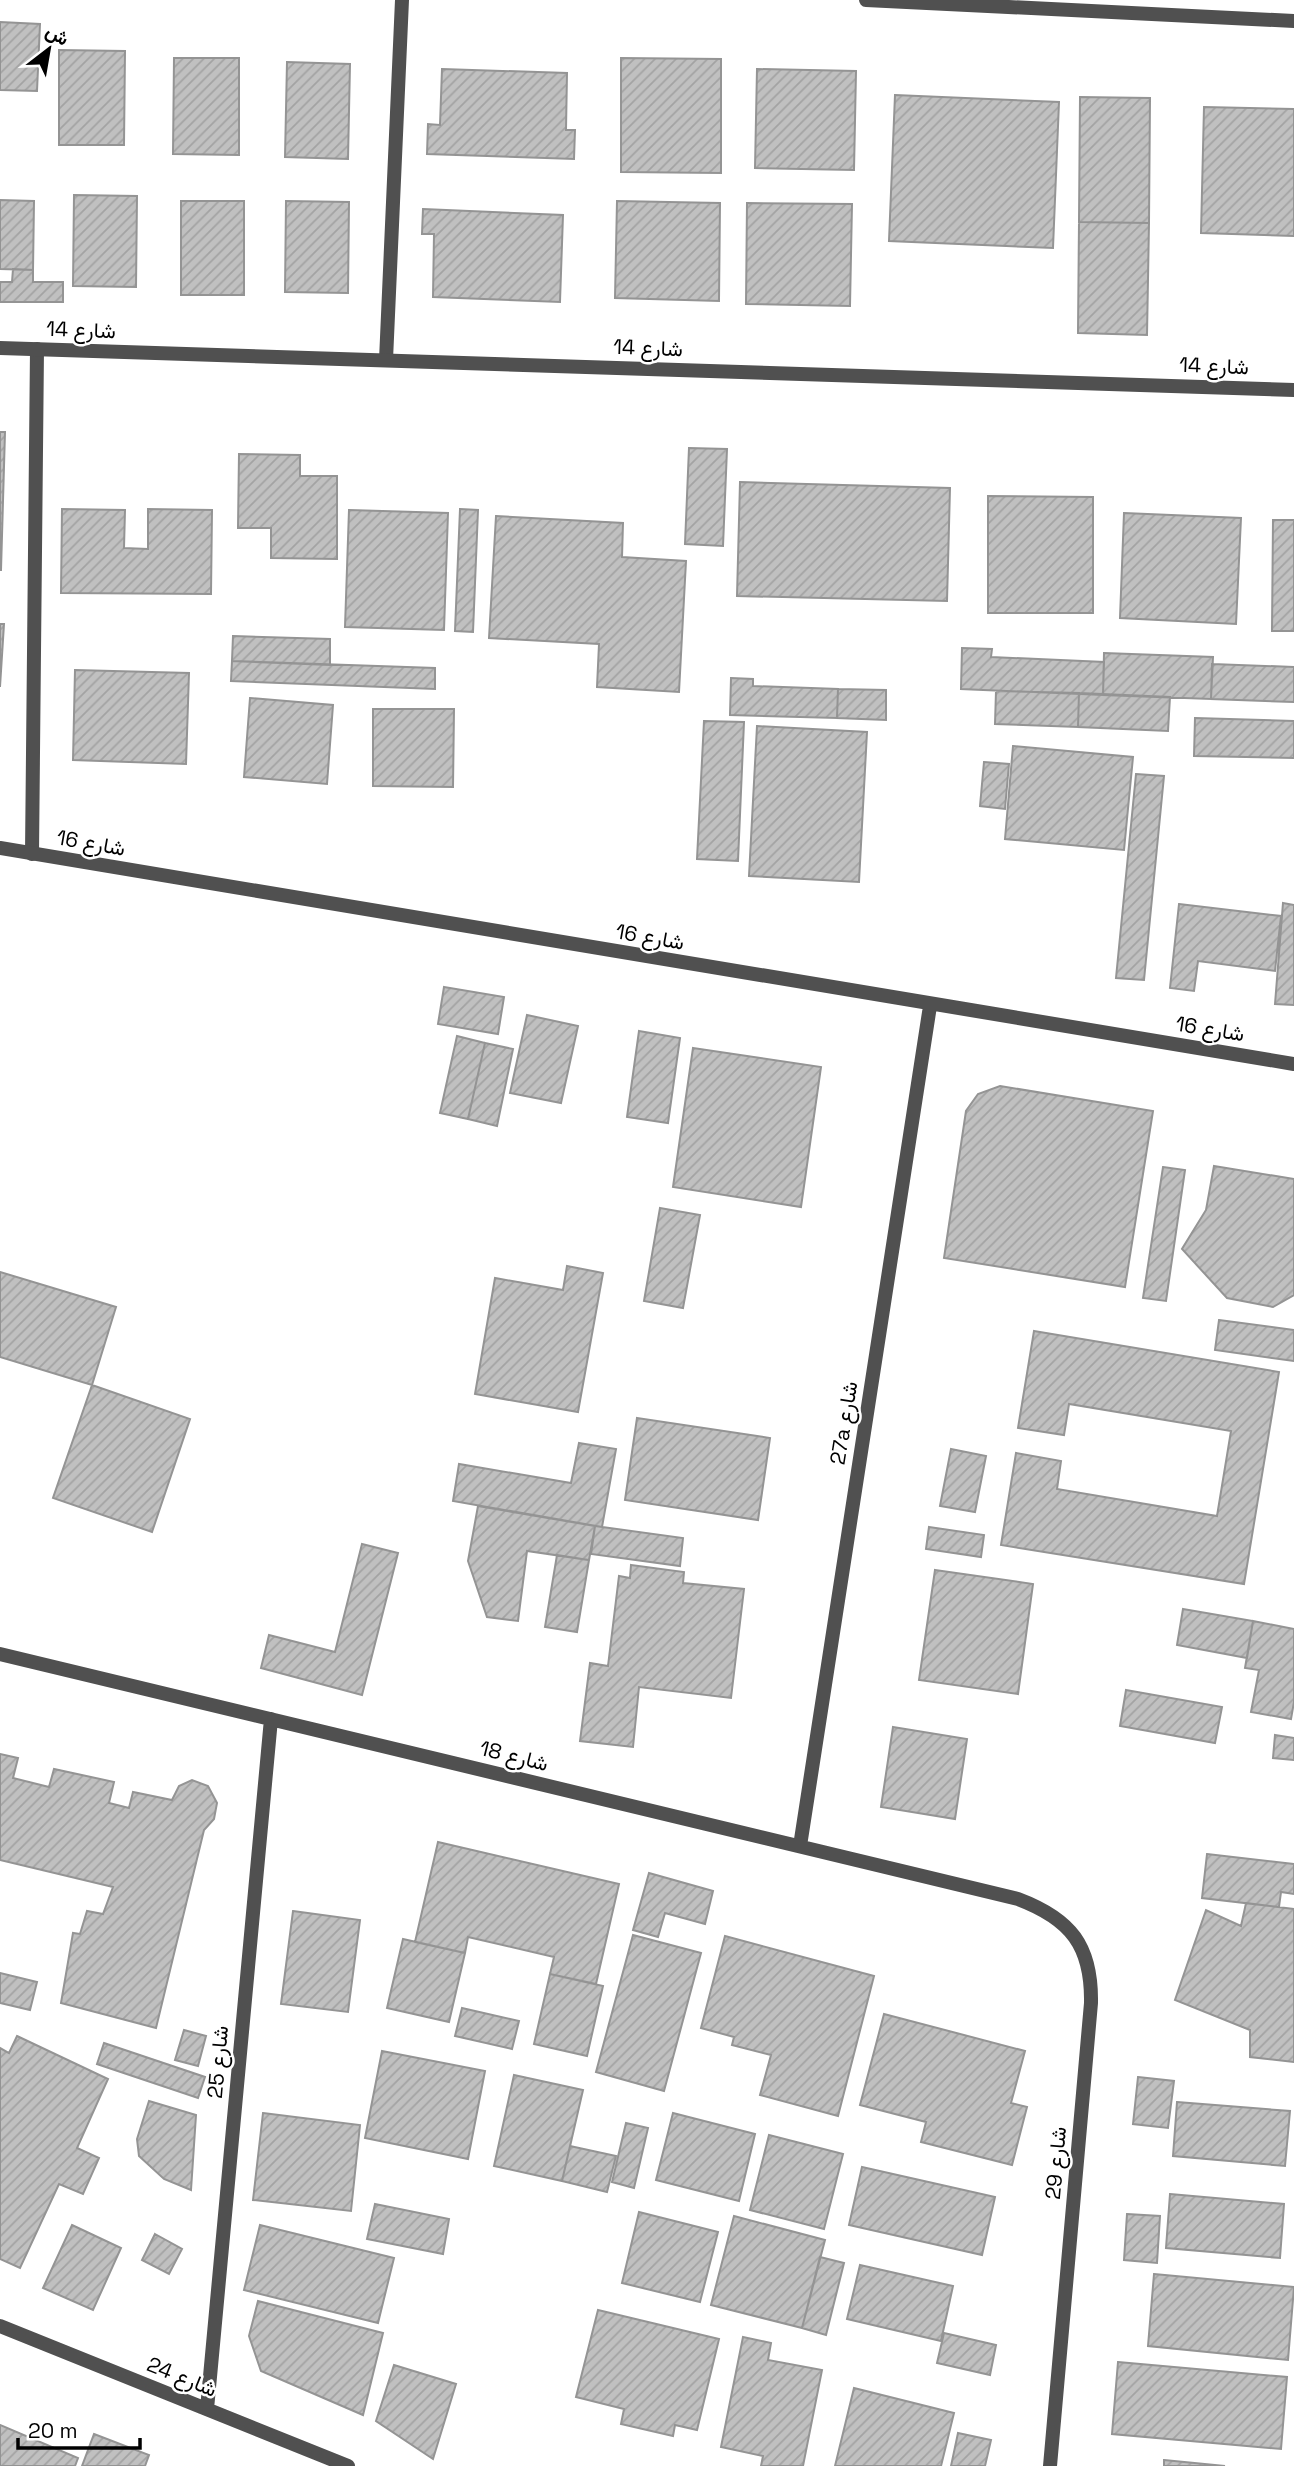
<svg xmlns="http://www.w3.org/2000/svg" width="1294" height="2466" font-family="'Space Grotesk',Vazirmatn,sans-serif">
	<defs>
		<pattern id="building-hatch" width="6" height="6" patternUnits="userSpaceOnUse" patternTransform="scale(1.75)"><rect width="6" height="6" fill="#c0c0c0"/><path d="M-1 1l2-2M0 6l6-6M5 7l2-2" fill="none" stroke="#a3a3a3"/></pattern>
	</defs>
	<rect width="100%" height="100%" fill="#fff"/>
	<!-- building -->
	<path fill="url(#building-hatch)" stroke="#949494" stroke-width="2" d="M 0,22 L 40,24 L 37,91 L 0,90 Z
		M 59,50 L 125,51 L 124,145 L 59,145 Z
		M 174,58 L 239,58 L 239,155 L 173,154 Z
		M 621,58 L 721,59 L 721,173 L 621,172 Z
		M 287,62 L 350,64 L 348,159 L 285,157 Z
		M 442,69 L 567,73 L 566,130 L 575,130 L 574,159 L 427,154 L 428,124 L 440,125 Z
		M 757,69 L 856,71 L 854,170 L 755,168 Z
		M 895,95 L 1059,102 L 1053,248 L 889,241 Z
		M 1080,97 L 1150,98 L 1149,223 L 1079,222 Z
		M 1204,107 L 1294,109 L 1294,236 L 1201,233 Z
		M 74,195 L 137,196 L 136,287 L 73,286 Z
		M 0,200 L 34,201 L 33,270 L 0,269 Z
		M 181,201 L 244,201 L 244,295 L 181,295 Z
		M 286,201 L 349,202 L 348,293 L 285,292 Z
		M 617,201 L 720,203 L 719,301 L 615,298 Z
		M 747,203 L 852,204 L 850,306 L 746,304 Z
		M 423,209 L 563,215 L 560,302 L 433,297 L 434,234 L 422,234 Z
		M 1079,222 L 1149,223 L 1147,335 L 1078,333 Z
		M 13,269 L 33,270 L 33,282 L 63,282 L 63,302 L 0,302 L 0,282 L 12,282 Z
		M 0,432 L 5,432 L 1,570 L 0,570 Z
		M 689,448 L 727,449 L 723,546 L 685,544 Z
		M 239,454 L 300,455 L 300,476 L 337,476 L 337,559 L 271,558 L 271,528 L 238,528 Z
		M 740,482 L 950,488 L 947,601 L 737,596 Z
		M 988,496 L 1093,497 L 1093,613 L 988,613 Z
		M 62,509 L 125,510 L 124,548 L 148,549 L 148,509 L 212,510 L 211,594 L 61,593 Z
		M 460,509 L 478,510 L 473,632 L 455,631 Z
		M 349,510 L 448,513 L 444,630 L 345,627 Z
		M 1124,513 L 1241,518 L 1236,624 L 1120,618 Z
		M 496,516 L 623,523 L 622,557 L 686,561 L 679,692 L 597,687 L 599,644 L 489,638 Z
		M 1273,520 L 1294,520 L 1294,631 L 1272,631 Z
		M 0,624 L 4,624 L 0,687 Z
		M 233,636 L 330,639 L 330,665 L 232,661 Z
		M 962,648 L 992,649 L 991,657 L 1104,662 L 1103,695 L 961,689 Z
		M 1104,653 L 1213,657 L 1211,699 L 1103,695 Z
		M 232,661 L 435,668 L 435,689 L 231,681 Z
		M 1212,664 L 1294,667 L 1294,702 L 1211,699 Z
		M 75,670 L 189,673 L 186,764 L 73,760 Z
		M 731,678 L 753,679 L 753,686 L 838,689 L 837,718 L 730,715 Z
		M 838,689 L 886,690 L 886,720 L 837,718 Z
		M 996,691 L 1079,693 L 1078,727 L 995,724 Z
		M 1079,693 L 1170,697 L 1168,731 L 1078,727 Z
		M 250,698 L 333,705 L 327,784 L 244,777 Z
		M 373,709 L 454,709 L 453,787 L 373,786 Z
		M 1195,718 L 1294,721 L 1294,758 L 1194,756 Z
		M 704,721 L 744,722 L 738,861 L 697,859 Z
		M 757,726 L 867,732 L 859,882 L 749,876 Z
		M 1013,746 L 1133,757 L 1124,850 L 1005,839 Z
		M 984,762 L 1009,764 L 1005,809 L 980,806 Z
		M 1136,774 L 1164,776 L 1144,980 L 1116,978 Z
		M 1283,903 L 1294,905 L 1294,1005 L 1275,1004 Z
		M 1179,904 L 1281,916 L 1275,971 L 1198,961 L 1194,991 L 1170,988 Z
		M 444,987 L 504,997 L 498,1034 L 438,1024 Z
		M 527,1015 L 578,1026 L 561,1103 L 510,1093 Z
		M 639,1031 L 680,1038 L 668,1123 L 627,1117 Z
		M 457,1036 L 485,1043 L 468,1119 L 440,1113 Z
		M 485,1043 L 513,1049 L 497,1126 L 468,1119 Z
		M 693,1048 L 821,1067 L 801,1207 L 673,1187 Z
		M 1000,1086 L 1153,1111 L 1125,1287 L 944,1258 L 966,1111 L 978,1094 Z
		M 1214,1166 L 1294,1179 L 1294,1295 L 1273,1307 L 1227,1298 L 1182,1249 L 1206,1210 Z
		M 1163,1167 L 1185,1170 L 1166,1301 L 1143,1298 Z
		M 660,1208 L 700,1215 L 683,1308 L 644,1301 Z
		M 567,1266 L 603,1273 L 578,1412 L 475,1394 L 495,1278 L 563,1290 Z
		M 0,1272 L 116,1307 L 92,1385 L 0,1357 Z
		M 1219,1320 L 1294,1330 L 1294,1361 L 1215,1350 Z
		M 1034,1331 L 1279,1372 L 1244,1584 L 1001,1545 L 1016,1453 L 1061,1461 L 1057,1489 L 1217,1516 L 1231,1431 L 1069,1404 L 1064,1435 L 1018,1428 Z
		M 92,1385 L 190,1419 L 152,1532 L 53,1498 Z
		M 637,1418 L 770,1438 L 758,1520 L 625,1500 Z
		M 579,1443 L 616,1449 L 602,1527 L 453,1501 L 459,1464 L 571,1483 Z
		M 951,1449 L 986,1456 L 975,1512 L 940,1506 Z
		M 478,1506 L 595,1526 L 589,1560 L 527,1551 L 518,1621 L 487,1617 L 468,1561 Z
		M 595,1526 L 683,1538 L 680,1566 L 591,1554 Z
		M 929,1527 L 984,1535 L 981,1557 L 926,1549 Z
		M 362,1544 L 398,1553 L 362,1695 L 261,1668 L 269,1635 L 335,1652 Z
		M 557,1555 L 589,1560 L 577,1632 L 545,1627 Z
		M 631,1565 L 684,1572 L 683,1583 L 744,1589 L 731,1698 L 639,1687 L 633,1747 L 580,1741 L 590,1663 L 608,1666 L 619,1576 L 630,1578 Z
		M 935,1570 L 1033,1584 L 1018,1694 L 919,1680 Z
		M 1183,1609 L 1253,1621 L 1247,1658 L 1177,1645 Z
		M 1253,1621 L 1294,1629 L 1294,1702 L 1291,1719 L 1251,1712 L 1259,1670 L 1245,1668 Z
		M 1126,1690 L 1222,1707 L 1215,1743 L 1120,1726 Z
		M 893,1727 L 967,1739 L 955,1819 L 881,1807 Z
		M 1275,1735 L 1294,1738 L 1294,1760 L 1273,1758 Z
		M 0,1754 L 18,1758 L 13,1778 L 49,1787 L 54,1769 L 114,1782 L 109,1803 L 129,1808 L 133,1792 L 172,1800 L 179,1786 L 192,1780 L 208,1786 L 217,1803 L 214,1819 L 204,1830 L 156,2028 L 61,2003 L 73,1933 L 80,1934 L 87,1911 L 103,1914 L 113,1887 L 0,1860 Z
		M 438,1842 L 619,1884 L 596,1984 L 550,1974 L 554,1957 L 468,1937 L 465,1953 L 415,1942 Z
		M 1207,1854 L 1294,1864 L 1294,1894 L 1281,1892 L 1279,1907 L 1202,1898 Z
		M 649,1873 L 713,1891 L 705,1924 L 665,1913 L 658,1937 L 633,1930 Z
		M 1246,1903 L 1294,1909 L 1294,2062 L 1250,2057 L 1250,2030 L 1175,2000 L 1206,1910 L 1241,1926 Z
		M 293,1911 L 360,1920 L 348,2012 L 281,2004 Z
		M 633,1935 L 701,1953 L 664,2091 L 596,2072 Z
		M 725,1936 L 874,1976 L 838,2116 L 760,2095 L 771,2055 L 732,2045 L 734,2037 L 701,2028 Z
		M 403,1939 L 465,1953 L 449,2022 L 387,2008 Z
		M 0,1973 L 37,1982 L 30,2010 L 0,2003 Z
		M 550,1974 L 603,1986 L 587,2056 L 534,2044 Z
		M 462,2008 L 519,2021 L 512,2049 L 455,2036 Z
		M 884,2014 L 1025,2051 L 1011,2103 L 1027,2107 L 1012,2165 L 921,2142 L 926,2122 L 860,2105 Z
		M 184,2030 L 206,2036 L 198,2066 L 175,2060 Z
		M 17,2036 L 108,2079 L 77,2148 L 99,2158 L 83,2194 L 59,2184 L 20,2268 L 0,2259 L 0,2048 L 9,2053 Z
		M 104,2043 L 205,2077 L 198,2098 L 97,2064 Z
		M 382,2051 L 485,2071 L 468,2159 L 365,2138 Z
		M 514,2075 L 583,2090 L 562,2181 L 494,2166 Z
		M 1138,2077 L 1174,2081 L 1168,2128 L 1133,2124 Z
		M 149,2101 L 196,2115 L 191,2190 L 164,2179 L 139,2156 L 137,2139 Z
		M 1177,2102 L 1290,2111 L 1285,2166 L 1173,2156 Z
		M 263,2113 L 360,2125 L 351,2211 L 253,2200 Z
		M 673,2113 L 755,2134 L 739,2201 L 656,2180 Z
		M 626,2123 L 648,2128 L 634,2188 L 612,2182 Z
		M 769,2135 L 843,2154 L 824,2229 L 750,2210 Z
		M 570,2146 L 616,2156 L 607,2192 L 562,2181 Z
		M 862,2167 L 995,2197 L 982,2255 L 849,2225 Z
		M 1170,2194 L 1284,2204 L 1280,2258 L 1166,2248 Z
		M 375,2204 L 449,2219 L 443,2254 L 367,2239 Z
		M 639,2212 L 718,2232 L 700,2302 L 622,2283 Z
		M 1127,2214 L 1160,2216 L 1157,2263 L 1124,2260 Z
		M 734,2216 L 825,2240 L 802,2328 L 711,2305 Z
		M 72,2225 L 121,2248 L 93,2310 L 43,2288 Z
		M 260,2225 L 394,2258 L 378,2323 L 244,2290 Z
		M 155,2234 L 182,2249 L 169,2274 L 142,2260 Z
		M 820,2257 L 844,2263 L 826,2335 L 802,2328 Z
		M 860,2265 L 953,2286 L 941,2341 L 847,2319 Z
		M 1154,2274 L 1294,2287 L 1288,2360 L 1148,2346 Z
		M 258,2301 L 383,2333 L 363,2415 L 261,2371 L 249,2336 Z
		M 598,2310 L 719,2339 L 697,2430 L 675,2425 L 673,2436 L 621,2424 L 624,2409 L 576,2397 Z
		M 944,2333 L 996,2345 L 990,2375 L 937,2363 Z
		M 743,2337 L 771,2343 L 768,2360 L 822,2370 L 803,2466 L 761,2466 L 763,2456 L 721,2447 Z
		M 1118,2362 L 1287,2377 L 1281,2449 L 1112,2434 Z
		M 394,2365 L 456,2384 L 433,2459 L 376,2421 Z
		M 854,2388 L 954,2413 L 941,2466 L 835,2466 Z
		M 0,2425 L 78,2458 L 75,2466 L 0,2466 Z
		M 958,2433 L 991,2440 L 985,2466 L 951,2466 Z
		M 94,2434 L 149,2455 L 145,2466 L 82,2466 Z
		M 1164,2460 L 1225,2466 L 1164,2466 Z"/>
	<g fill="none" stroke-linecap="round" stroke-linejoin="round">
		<!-- lane -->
		<path stroke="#505050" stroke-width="14" d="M 866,0 L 1294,21
			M 386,360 L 402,0
			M 32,854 L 37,349"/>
		<!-- street -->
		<path stroke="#505050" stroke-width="14" d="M 0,348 L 1294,390
			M 0,848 L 1294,1064
			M 0,1654 L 1018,1899 C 1071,1919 1092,1946 1091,2003 L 1050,2466
			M 800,1846 L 930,1006
			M 0,2326 L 348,2466
			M 207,2409 L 271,1719"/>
	</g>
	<g text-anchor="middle" stroke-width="5" stroke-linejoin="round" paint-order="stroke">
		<!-- street labels -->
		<g font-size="21" fill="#000" stroke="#fff">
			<text transform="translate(81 330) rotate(2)" y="7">شارع 14</text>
			<text transform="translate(648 348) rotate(2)" y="7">شارع 14</text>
			<text transform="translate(1214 366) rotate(2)" y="7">شارع 14</text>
			<text transform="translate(91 843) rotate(10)" y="7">شارع 16</text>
			<text transform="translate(650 937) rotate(10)" y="7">شارع 16</text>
			<text transform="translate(1210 1029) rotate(9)" y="7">شارع 16</text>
			<text transform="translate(844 1423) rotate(-81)" y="7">27a شارع</text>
			<text transform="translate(514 1756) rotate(14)" y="7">شارع 18</text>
			<text transform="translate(218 2062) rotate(-85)" y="7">شارع 25</text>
			<text transform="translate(1056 2163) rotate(-85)" y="7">شارع 29</text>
			<text transform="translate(182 2377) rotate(22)" y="7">شارع 24</text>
		</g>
	</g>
	<!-- north arrow -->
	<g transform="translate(49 49) rotate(31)" stroke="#ffffff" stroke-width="5" paint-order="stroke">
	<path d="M0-5L12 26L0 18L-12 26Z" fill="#000000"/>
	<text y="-10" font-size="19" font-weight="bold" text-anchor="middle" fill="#000000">ش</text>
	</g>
	<!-- scale -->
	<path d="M18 2438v10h122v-10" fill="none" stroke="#000000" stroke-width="3.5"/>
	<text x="28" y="2438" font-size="21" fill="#000000" stroke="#ffffff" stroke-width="5" paint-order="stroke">20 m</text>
</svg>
